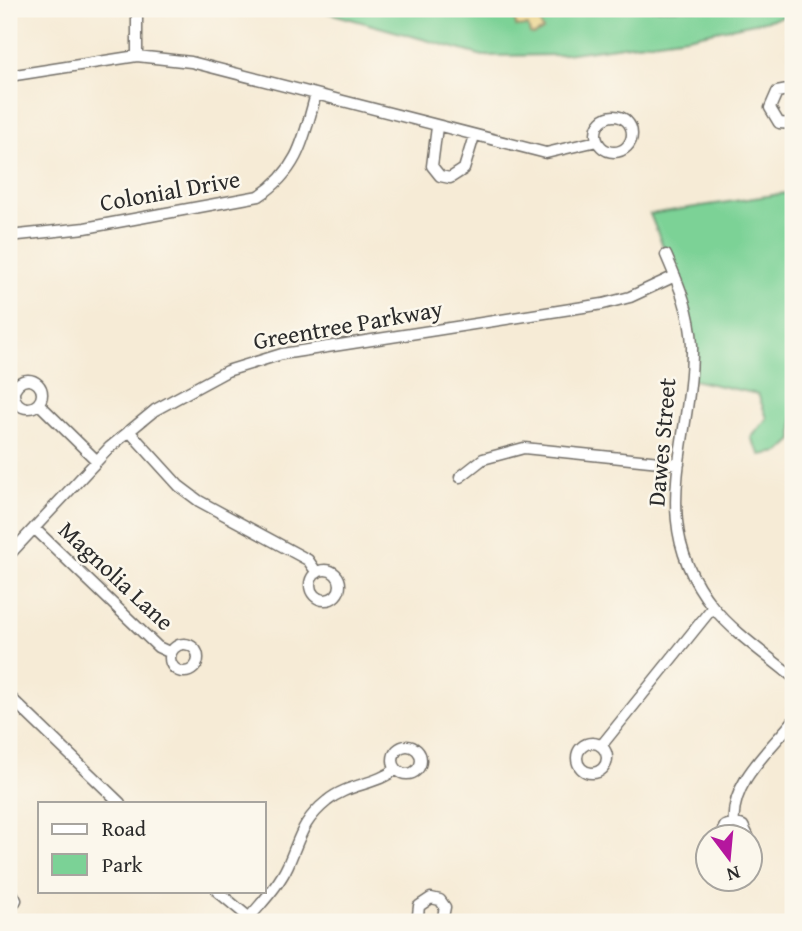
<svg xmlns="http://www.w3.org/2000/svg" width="802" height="931" font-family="'Gentium Book Plus',serif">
	<rect width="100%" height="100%" fill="#fbf7ec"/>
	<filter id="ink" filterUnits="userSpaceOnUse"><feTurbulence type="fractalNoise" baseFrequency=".0143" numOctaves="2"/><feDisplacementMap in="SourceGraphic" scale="14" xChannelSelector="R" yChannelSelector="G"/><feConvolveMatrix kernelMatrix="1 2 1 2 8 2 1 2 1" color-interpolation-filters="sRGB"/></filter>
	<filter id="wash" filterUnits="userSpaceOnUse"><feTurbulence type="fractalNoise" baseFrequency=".00686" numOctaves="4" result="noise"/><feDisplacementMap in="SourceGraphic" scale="28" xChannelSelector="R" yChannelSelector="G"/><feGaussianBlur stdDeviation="1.57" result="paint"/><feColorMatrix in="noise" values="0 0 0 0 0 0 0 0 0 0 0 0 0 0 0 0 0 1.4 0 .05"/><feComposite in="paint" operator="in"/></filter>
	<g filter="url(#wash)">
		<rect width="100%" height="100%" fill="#f6ebd6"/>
		<!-- green -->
		<path fill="#7bd296" stroke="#537e60" stroke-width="2" d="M 315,9 L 793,9 L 793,15 L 687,37 L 558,55 L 483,56 Z
			M 793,192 L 793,440 L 780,452 L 761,455 L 751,438 L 767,418 L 758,394 L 688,379 L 692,348 L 669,261 L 650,214 Z"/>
		<!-- sand -->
		<path fill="#eeda9e" stroke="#8c8264" stroke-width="2" d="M 522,9 L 539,9 L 538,17 L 543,30 L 534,35 L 530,34 L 528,26 L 516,27 L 515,20 Z"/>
	</g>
	<g filter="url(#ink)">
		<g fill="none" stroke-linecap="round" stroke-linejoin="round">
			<!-- minor casing -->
			<g stroke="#726e67" stroke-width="13">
				<path id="minor" d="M 137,9 L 137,56
					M 9,76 L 137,56 L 191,62 L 546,153 L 597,141
					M 793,89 L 777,92 L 770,108 L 779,123 L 793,124
					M596 134a18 18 0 1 1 36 0a18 18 0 1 1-36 0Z
					M 437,127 L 432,166 L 440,176 L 450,178 L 464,169 L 474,136
					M 9,236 L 85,228 L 259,196 C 299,170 304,137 316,94
					M 666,255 C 679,285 691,313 692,346 C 693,442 644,521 713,607 C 735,634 767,655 793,677
					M14 394a14 14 0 1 1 28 0a14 14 0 1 1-28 0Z
					M 39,404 L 97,461
					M 129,431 L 179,486 L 199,501 L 308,560 L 317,573
					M 460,477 L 483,459 L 524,448 L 679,464
					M 34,528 L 158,647 L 171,653
					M 9,555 L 110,447 L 155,410 L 227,371 L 282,354 L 603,304 L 630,297 L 675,276
					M310 585a15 15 0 1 1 30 0a15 15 0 1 1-30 0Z
					M170 658a14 14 0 1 1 28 0a14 14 0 1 1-28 0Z
					M 9,696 L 120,803
					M577 758a15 15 0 1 1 30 0a15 15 0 1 1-30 0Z
					M393 760a14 14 0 1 1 28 0a14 14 0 1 1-28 0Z
					M 601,746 L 713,607
					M 734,823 C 730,783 770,750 793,721
					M 720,836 L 725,826 L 734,823 L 743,826 L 748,836
					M 9,887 L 16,900 L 9,912
					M 217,891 L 252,920
					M 249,918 C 263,901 279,885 288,865 C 300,838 302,821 327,801 C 347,784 376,785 396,769
					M 422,922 L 418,915 L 419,906 L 431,898 L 440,900 L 445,907 L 442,922"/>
			</g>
			<!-- minor -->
			<use href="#minor" stroke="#fff" stroke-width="10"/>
		</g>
	</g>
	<g text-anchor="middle" stroke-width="5" stroke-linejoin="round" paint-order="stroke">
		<!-- street labels -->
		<g font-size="24" fill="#2b2b2b" stroke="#fbf7ec">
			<text transform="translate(170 191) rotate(-10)" y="8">Colonial Drive</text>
			<text transform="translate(348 325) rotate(-10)" y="8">Greentree Parkway</text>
			<text transform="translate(662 442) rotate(-85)" y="8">Dawes Street</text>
			<text transform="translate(116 576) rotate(43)" y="8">Magnolia Lane</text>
		</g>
	</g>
	<!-- margin -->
	<rect width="802" height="931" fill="none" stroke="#fbf7ec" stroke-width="35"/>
	<!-- legend -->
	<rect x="38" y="802" width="228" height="91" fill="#fbf7ec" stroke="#a8a59f" stroke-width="2"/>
	<rect x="52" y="824" width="35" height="10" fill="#ffffff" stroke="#a8a59f" stroke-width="2"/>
	<text x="102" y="836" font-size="21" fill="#2b2b2b">Road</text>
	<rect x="52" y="854" width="35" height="21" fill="#7bd296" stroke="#a8a59f" stroke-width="2"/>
	<text x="102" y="872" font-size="21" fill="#2b2b2b">Park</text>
	<!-- north arrow -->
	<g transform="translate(729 858) rotate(164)"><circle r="33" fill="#fbf7ec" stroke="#a8a59f" stroke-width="2"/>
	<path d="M0-5L12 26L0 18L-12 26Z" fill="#b5179e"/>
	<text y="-10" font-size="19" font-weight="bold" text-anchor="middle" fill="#2b2b2b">N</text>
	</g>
</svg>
